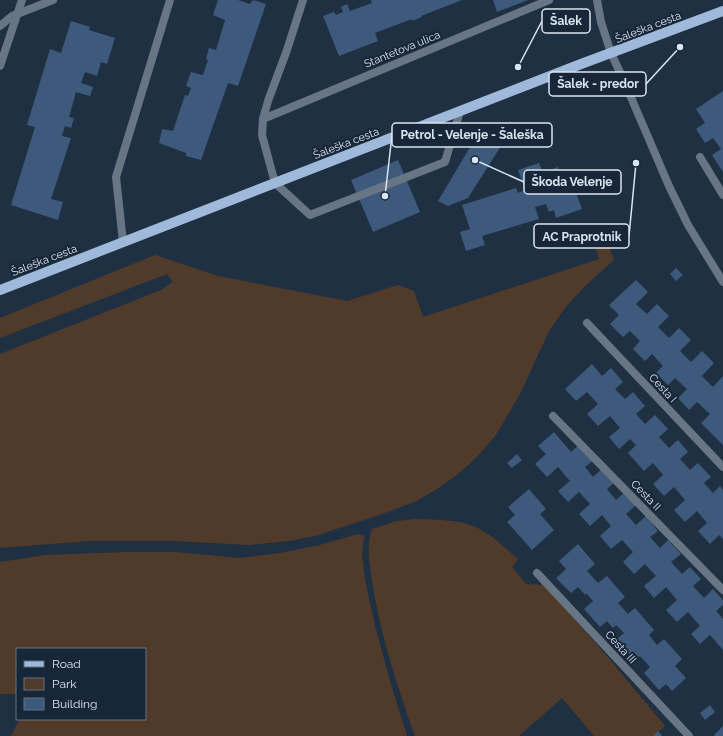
<svg xmlns="http://www.w3.org/2000/svg" width="723" height="736" font-family="Raleway,sans-serif">
	<rect width="100%" height="100%" fill="#203043"/>
	<!-- green -->
	<path fill="#503b2b" d="M 608,244 L 614,260 L 585,286 L 565,308 L 549,331 L 521,392 L 496,435 L 476,458 L 458,474 L 437,489 L 417,501 L 382,514 L 315,536 L 289,541 L 249,545 L 174,541 L 89,541 L 0,548 L 0,354 L 161,290 L 173,282 L 167,274 L 0,338 L 0,318 L 155,255 L 218,276 L 347,301 L 398,285 L 414,291 L 423,317 L 590,262 L 599,259 L 596,249 Z
		M 416,519 C 435,520 458,519 475,527 C 492,534 505,548 518,559 L 512,567 L 526,584 L 544,585 L 607,656 L 665,726 L 654,736 L 594,736 L 562,698 L 519,736 L 415,736 C 398,689 383,642 374,593 C 371,572 365,549 372,529 L 397,521 Z
		M 358,534 L 364,536 L 362,554 L 365,580 L 375,626 L 390,681 L 407,736 L 11,736 L 20,719 L 145,719 L 145,649 L 17,649 L 17,695 L 15,694 L 0,694 L 0,562 L 45,555 L 127,552 L 176,552 L 240,558 L 280,553 L 320,545 Z"/>
	<!-- building -->
	<path fill="#3d5a7c" d="M 218,0 L 238,0 L 250,4 L 253,0 L 266,4 L 238,86 L 228,83 L 201,160 L 186,156 L 186,153 L 159,143 L 162,129 L 173,131 L 185,95 L 188,96 L 191,88 L 186,86 L 191,72 L 203,75 L 208,60 L 206,59 L 209,48 L 216,50 L 225,20 L 213,15 Z
		M 371,0 L 462,0 L 421,16 L 422,17 L 412,21 L 412,19 L 375,33 L 378,41 L 339,56 L 323,16 L 334,12 L 336,15 L 343,12 L 341,7 L 347,4 L 350,11 L 372,3 Z
		M 493,0 L 528,0 L 497,12 Z
		M 71,21 L 90,27 L 89,30 L 115,38 L 107,64 L 101,62 L 97,76 L 85,72 L 81,83 L 93,87 L 90,96 L 76,92 L 69,117 L 74,118 L 71,128 L 65,126 L 62,136 L 71,138 L 51,199 L 63,202 L 58,220 L 11,205 L 35,127 L 27,125 L 50,49 L 61,53 Z
		M 723,91 L 723,172 L 712,155 L 721,149 L 713,138 L 705,143 L 696,129 L 705,123 L 696,109 Z
		M 488,130 L 498,136 L 501,141 L 501,146 L 468,198 L 448,206 L 438,201 L 476,137 L 481,132 Z
		M 398,160 L 420,212 L 373,232 L 351,180 Z
		M 539,163 L 543,173 L 558,167 L 563,182 L 571,179 L 582,209 L 556,218 L 554,210 L 549,212 L 546,204 L 535,207 L 539,219 L 482,236 L 485,245 L 466,251 L 460,232 L 470,229 L 462,205 L 516,188 L 518,193 L 525,190 L 518,170 Z
		M 676,268 L 683,275 L 676,281 L 670,274 Z
		M 636,280 L 648,292 L 636,304 L 647,314 L 657,304 L 669,316 L 658,327 L 669,338 L 679,328 L 691,340 L 680,351 L 691,362 L 702,351 L 714,363 L 702,376 L 713,387 L 723,376 L 723,445 L 701,423 L 710,414 L 697,402 L 689,410 L 678,398 L 687,389 L 675,378 L 668,385 L 656,373 L 663,366 L 652,354 L 645,361 L 633,349 L 640,341 L 630,331 L 623,337 L 610,324 L 619,315 L 609,305 Z
		M 592,364 L 602,376 L 611,368 L 623,382 L 615,389 L 625,399 L 633,392 L 645,406 L 636,414 L 645,424 L 655,415 L 668,429 L 659,437 L 669,448 L 678,440 L 688,452 L 680,459 L 690,470 L 698,463 L 711,477 L 704,483 L 713,493 L 720,486 L 723,490 L 723,539 L 719,535 L 710,544 L 698,531 L 707,523 L 697,511 L 685,522 L 674,510 L 685,500 L 674,487 L 664,496 L 653,484 L 663,475 L 653,463 L 644,471 L 628,453 L 636,445 L 630,439 L 619,449 L 609,437 L 620,428 L 610,416 L 598,426 L 587,414 L 598,404 L 587,392 L 576,401 L 565,389 Z
		M 554,432 L 571,452 L 580,444 L 594,460 L 585,467 L 593,477 L 603,468 L 615,482 L 607,489 L 616,500 L 625,492 L 636,505 L 626,514 L 636,525 L 646,516 L 658,531 L 650,537 L 660,548 L 668,540 L 681,554 L 671,562 L 682,574 L 690,567 L 701,579 L 693,586 L 704,598 L 713,589 L 723,600 L 723,605 L 716,611 L 723,619 L 723,650 L 710,635 L 700,644 L 691,634 L 700,626 L 688,612 L 677,622 L 666,610 L 677,600 L 666,587 L 654,598 L 644,586 L 656,576 L 645,564 L 634,574 L 623,562 L 633,552 L 622,540 L 611,549 L 600,536 L 611,526 L 602,515 L 590,526 L 579,514 L 590,504 L 579,492 L 568,502 L 558,491 L 570,481 L 558,467 L 547,477 L 535,464 L 546,454 L 538,446 Z
		M 517,454 L 522,460 L 512,468 L 507,463 Z
		M 529,489 L 546,509 L 540,514 L 554,530 L 532,550 L 507,522 L 515,515 L 508,507 Z
		M 578,544 L 595,564 L 587,571 L 598,583 L 607,576 L 625,597 L 618,603 L 628,614 L 635,608 L 654,630 L 649,635 L 657,645 L 664,639 L 682,659 L 675,666 L 686,678 L 672,691 L 666,684 L 659,690 L 644,673 L 650,667 L 640,656 L 634,660 L 616,640 L 624,633 L 616,625 L 613,628 L 607,621 L 600,627 L 584,609 L 593,601 L 586,593 L 585,595 L 578,587 L 571,593 L 556,578 L 566,569 L 559,561 Z
		M 710,705 L 715,712 L 705,720 L 700,713 Z
		M 723,726 L 723,736 L 715,736 L 714,735 Z
		M 658,731 L 662,736 L 653,736 Z"/>
	<g fill="none" stroke-linecap="round" stroke-linejoin="round">
		<!-- service -->
		<path stroke="#677584" stroke-width="8" d="M 303,0 L 287,50 L 268,101 L 263,119 L 262,135 L 275,183 L 310,215 L 445,162 L 460,111"/>
		<!-- pedestrian -->
		<path stroke="#677584" stroke-width="8" d="M 0,26 L 12,16 L 53,0
			M 123,242 L 116,177 L 170,0"/>
		<!-- minor -->
		<path stroke="#677584" stroke-width="8" d="M 0,66 L 22,0
			M 263,119 L 549,0
			M 700,157 L 723,195
			M 587,323 L 723,467
			M 553,416 L 723,590
			M 537,573 L 689,736"/>
		<!-- tertiary -->
		<path stroke="#677584" stroke-width="8" d="M 597,0 L 601,22 L 611,53 L 624,81 L 669,186 L 688,225 L 723,282"/>
		<!-- primary -->
		<path stroke="#9eb9da" stroke-width="10" d="M 0,290 L 581,64 L 723,11"/>
	</g>
	<g text-anchor="middle" stroke-width="4" stroke-linejoin="round" paint-order="stroke">
		<!-- street labels -->
		<g font-size="11" fill="#dbe5f1" stroke="#172638">
			<text transform="translate(648 27) rotate(-21)" y="4">Šaleška cesta</text>
			<text transform="translate(402 49) rotate(-22)" y="4">Stantetova ulica</text>
			<text transform="translate(346 143) rotate(-21)" y="4">Šaleška cesta</text>
			<text transform="translate(44 260) rotate(-21)" y="4">Šaleška cesta</text>
			<text transform="translate(663 388) rotate(47)" y="4">Cesta I</text>
			<text transform="translate(646 495) rotate(46)" y="4">Cesta II</text>
			<text transform="translate(621 647) rotate(47)" y="4">Cesta III</text>
		</g>
	</g>
	<!-- callouts -->
	<path fill="none" stroke="#dbe5f1" stroke-width="1.5" d="M518 67L542 21M680 47L646 84M385 196L392 135M475 160L524 182M636 163L629 236"/>
	<g fill="#dbe5f1" stroke="#172638" stroke-width="1.5">
		<circle cx="518" cy="67" r="4"/>
		<circle cx="680" cy="47" r="4"/>
		<circle cx="385" cy="196" r="4"/>
		<circle cx="475" cy="160" r="4"/>
		<circle cx="636" cy="163" r="4"/>
	</g>
	<g fill="#172638" stroke="#dbe5f1" stroke-width="1.5">
		<rect x="542" y="9" width="48" height="24" rx="4"/>
		<rect x="549" y="72" width="97" height="24" rx="4"/>
		<rect x="392" y="123" width="160" height="24" rx="4"/>
		<rect x="524" y="170" width="97" height="24" rx="4"/>
		<rect x="534" y="224" width="95" height="24" rx="4"/>
	</g>
	<g font-size="12" text-anchor="middle" font-weight="bold" fill="#dbe5f1">
		<text x="566" y="25">Šalek</text>
		<text x="598" y="88">Šalek - predor</text>
		<text x="472" y="139">Petrol - Velenje - Šaleška</text>
		<text x="572" y="186">Škoda Velenje</text>
		<text x="582" y="241">AC Praprotnik</text>
	</g>
	<!-- legend -->
	<rect x="16" y="648" width="130" height="72" fill="#172638" stroke="#657282"/>
	<rect x="24" y="661" width="20" height="6" fill="#9eb9da" stroke="#657282"/>
	<text x="52" y="668" font-size="12" fill="#dbe5f1">Road</text>
	<rect x="24" y="678" width="20" height="12" fill="#503b2b" stroke="#657282"/>
	<text x="52" y="688" font-size="12" fill="#dbe5f1">Park</text>
	<rect x="24" y="698" width="20" height="12" fill="#3d5a7c" stroke="#657282"/>
	<text x="52" y="708" font-size="12" fill="#dbe5f1">Building</text>
</svg>
